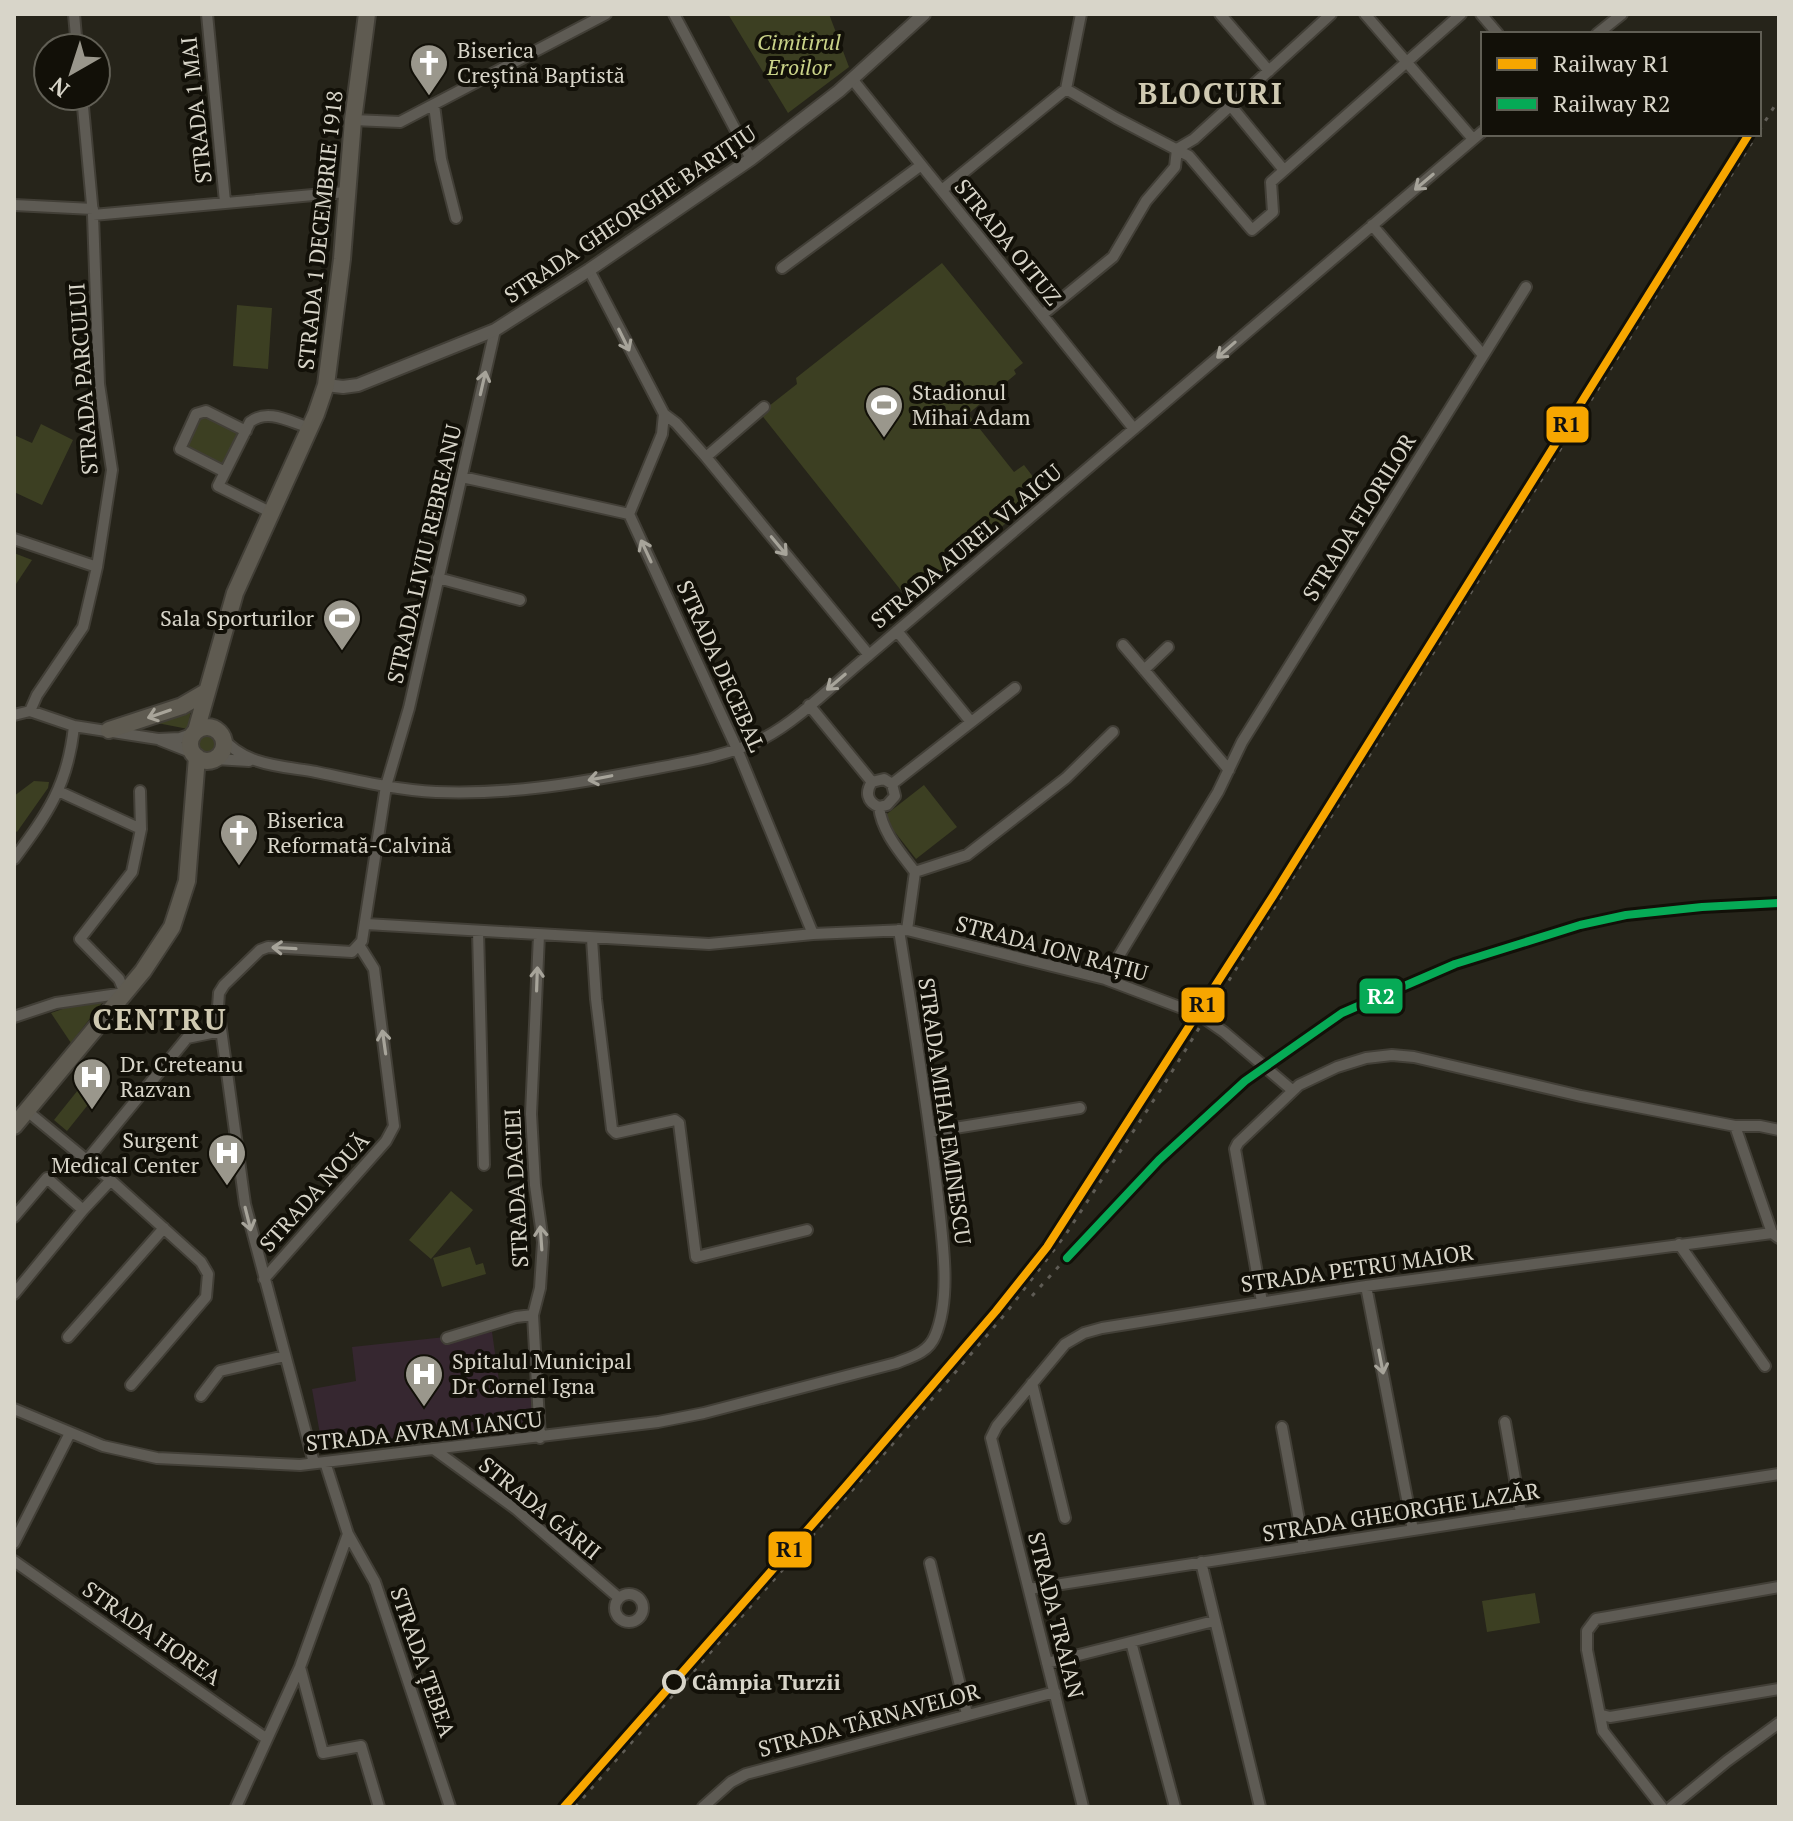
<svg xmlns="http://www.w3.org/2000/svg" width="1793" height="1821" font-family="'PT Serif',serif">
	<rect width="100%" height="100%" fill="#26241a"/>
	<!-- medical -->
	<path fill="#362730" d="M 492,1332 L 500,1388 L 531,1385 L 535,1428 L 323,1451 L 312,1389 L 356,1381 L 352,1347 Z"/>
	<!-- green -->
	<path fill="#3c3f22" d="M 728,14 L 829,14 L 849,67 L 788,113 Z
		M 942,263 L 1023,363 L 1014,370 L 1016,374 L 968,414 L 1014,472 L 1024,465 L 1044,491 L 911,603 L 760,413 L 797,384 L 796,378 Z
		M 237,305 L 272,308 L 268,369 L 233,366 Z
		M 202,413 L 241,433 L 223,468 L 184,448 Z
		M 41,424 L 73,440 L 42,505 L 14,492 L 14,435 L 32,443 Z
		M 14,553 L 32,560 L 14,587 Z
		M 191,708 L 188,729 L 147,721 Z
		M197 744a10 10 0 1 1 20 0a10 10 0 1 1-20 0Z
		M 34,781 L 49,782 L 48,788 L 17,832 L 14,830 L 14,796 Z
		M 924,785 L 957,827 L 916,859 L 883,817 Z
		M 89,1000 L 102,1001 L 102,1003 L 71,1043 L 51,1013 Z
		M 78,1090 L 91,1101 L 67,1131 L 54,1120 Z
		M 451,1191 L 473,1210 L 431,1259 L 409,1240 Z
		M 470,1247 L 476,1265 L 483,1263 L 486,1274 L 442,1287 L 433,1258 Z
		M 1535,1593 L 1540,1623 L 1487,1632 L 1482,1601 Z"/>
	<g fill="none" stroke-linecap="round" stroke-linejoin="round">
		<!-- minor casing -->
		<g stroke="#423f37" stroke-width="14">
			<path id="minor" d="M 74,14 L 77,48
				M 207,14 L 225,202
				M 674,14 L 751,159
				M 1081,14 L 1066,89 L 1116,118 L 1189,156 L 1252,230 L 1273,212 L 1271,182 L 1461,14
				M 1220,14 L 1269,71
				M 1365,14 L 1473,139
				M 1481,14 L 1498,34
				M 1597,34 L 1622,14
				M 852,79 L 1134,429
				M 82,96 L 93,215
				M 434,105 L 441,159 L 456,218
				M 1231,106 L 1283,169
				M 353,120 L 400,122 L 606,14
				M 1177,149 L 1194,139 L 1331,14
				M 942,190 L 1066,89
				M 14,205 L 93,209
				M 1372,225 L 1483,355
				M 782,268 L 920,166
				M 589,270 L 664,414 L 676,423 L 706,457 L 869,655
				M 1042,315 L 1113,257 L 1146,201 L 1175,167 L 1177,149
				M 664,414 L 662,434 L 629,514 L 737,749 L 813,934
				M 706,457 L 764,407
				M 225,472 L 180,449 L 196,414 L 206,411 L 246,431
				M 462,477 L 629,514
				M 270,512 L 218,486 L 250,422 C 268,408 290,422 310,428
				M 14,539 L 97,567
				M 438,578 L 520,600
				M 897,631 L 971,722
				M 1123,645 L 1229,770
				M 1144,670 L 1168,647
				M 809,705 L 872,782
				M 30,711 L 37,695 L 83,627 L 97,567 L 112,470 L 99,384 L 93,215 L 346,192
				M 30,711 L 74,726 L 158,739 L 180,738 L 194,733
				M 14,715 L 30,711
				M 222,737 C 244,766 283,766 316,772 C 355,780 396,790 436,792 C 506,795 573,784 641,771 C 682,763 727,757 764,738 C 799,720 838,680 869,655 L 1483,131
				M 160,740 L 193,753
				M 215,759 L 249,761
				M 892,784 L 1015,688
				M 140,791 L 141,829
				M 879,807 L 887,805 L 895,796 L 892,784 L 884,779 L 872,782 C 865,792 867,802 879,807 C 882,832 900,852 915,872 L 907,930
				M 14,859 C 48,813 68,785 74,726
				M 915,872 L 967,855 L 1066,778 L 1113,732
				M 366,924 L 709,944 L 813,934 L 907,930 L 1105,979 L 1198,1014 L 1224,1032 L 1292,1090
				M 478,931 L 484,1165
				M 539,935 L 531,1114 L 535,1185 L 543,1242 L 540,1288 L 533,1315 L 540,1438
				M 592,939 L 596,999 L 612,1129 L 616,1133 L 675,1120 L 679,1123 L 696,1257 L 807,1230
				M 1105,979 L 1218,792 L 1242,742 L 1526,287
				M 14,1017 L 56,1003 L 125,993 L 119,979 L 80,939 L 132,872 L 141,829 L 58,791
				M 27,1111 L 106,1176 L 201,1262 L 208,1274 L 206,1297 L 131,1385
				M 1735,1126 L 1772,1233 L 1779,1238
				M 930,1132 L 1080,1108
				M 87,1160 L 187,1038 L 221,1031
				M 14,1217 L 47,1178 L 83,1210 L 111,1180
				M 1679,1244 L 1765,1366
				M 264,1279 L 386,1141 L 394,1126 L 374,969 L 359,945
				M 1366,1286 L 1413,1530
				M 14,1294 L 83,1210
				M 1262,1302 L 1235,1149 L 1238,1143 L 1299,1085 L 1337,1067 L 1366,1058 L 1392,1055 L 1414,1057 L 1581,1096 L 1735,1126 L 1760,1126 L 1779,1130
				M 68,1337 L 164,1228
				M 447,1338 L 516,1317 L 533,1315
				M 1032,1383 L 1065,1518
				M 201,1396 L 220,1371 L 285,1356
				M 14,1409 L 103,1446 L 157,1458 L 300,1465 L 658,1422 L 704,1413 L 896,1363 C 911,1357 928,1353 935,1336 C 952,1296 942,1239 938,1197 C 928,1107 913,1019 899,930
				M 1505,1422 L 1521,1513
				M 1282,1427 L 1304,1547
				M 435,1450 L 516,1509 L 619,1598
				M 314,1463 L 245,1204 L 218,1007 L 219,993 L 224,985 L 260,950 L 268,947 L 352,952 L 362,941 L 386,786 L 409,708 L 495,330
				M 348,1534 L 375,1582 L 450,1807
				M 14,1543 L 70,1433
				M 14,1561 L 267,1739
				M 1201,1562 L 1260,1807
				M 930,1563 L 967,1714
				M 1029,1589 L 1779,1474
				M615 1608a14 14 0 1 1 28 0a14 14 0 1 1-28 0Z
				M 1131,1642 L 1175,1807
				M 1047,1663 L 1214,1621
				M 300,1667 L 323,1753 L 361,1746 L 379,1807
				M 1602,1715 L 1610,1717 L 1779,1689
				M 236,1807 L 300,1667 L 348,1534 L 325,1462
				M 703,1807 L 731,1782 L 746,1774 L 1055,1692
				M 1083,1807 L 991,1438 L 997,1426 L 1065,1344 L 1084,1333 L 1102,1328 L 1366,1286 L 1772,1233
				M 1662,1807 L 1603,1731 L 1587,1650 L 1587,1631 L 1596,1619 L 1608,1617 L 1779,1587
				M 1671,1807 L 1727,1761 L 1779,1723"/>
		</g>
		<!-- tertiary casing -->
		<g stroke="#423f37" stroke-width="16">
			<path id="tertiary" d="M 326,385 L 343,387 L 358,385 L 495,330 L 589,270 L 751,159 L 839,91 L 924,14"/>
		</g>
		<!-- primary casing -->
		<g stroke="#423f37" stroke-width="20">
			<path id="primary" d="M190 744a17 17 0 1 1 34 0a17 17 0 1 1-34 0Z
				M 109,730 L 182,706 L 206,692
				M 196,731 L 235,593 L 316,414 L 326,385 L 342,259 L 353,120 L 367,14
				M 14,1126 L 143,971 L 172,927 L 187,881 L 197,757"/>
		</g>
		<!-- minor -->
		<use href="#minor" stroke="#5e5b54" stroke-width="10"/>
		<!-- tertiary -->
		<use href="#tertiary" stroke="#5e5b54" stroke-width="12"/>
		<!-- primary -->
		<use href="#primary" stroke="#5f5b51" stroke-width="16"/>
		<!-- rail -->
		<path stroke="#5f5c55" stroke-width="3" stroke-dasharray="4 8" stroke-linecap="butt" d="M 1759,131 L 1779,99
			M 1032,1296 C 1086,1236 1141,1177 1200,1122 C 1221,1103 1241,1083 1263,1066 C 1409,957 1598,906 1779,903
			M 575,1807 L 953,1375 L 1006,1313 L 1066,1234 L 1163,1086 L 1757,134"/>
		<!-- rail-1 casing -->
		<g stroke="#121008" stroke-width="14">
			<path id="rail-1" d="M 564,1807 L 846,1486 L 996,1311 L 1047,1247 L 1273,896 L 1749,134"/>
		</g>
		<!-- rail-2 casing -->
		<g stroke="#121008" stroke-width="14">
			<path id="rail-2" d="M 1067,1258 L 1159,1160 L 1245,1081 L 1342,1013 L 1455,964 L 1580,925 L 1626,915 L 1702,907 L 1779,903"/>
		</g>
		<!-- rail-1 -->
		<use href="#rail-1" stroke="#f7a600" stroke-width="8"/>
		<!-- rail-2 -->
		<use href="#rail-2" stroke="#06aa56" stroke-width="8"/>
	</g>
	<!-- one-way arrows -->
	<defs><path id="oneway-shaft" d="M-6 0H5M1.5-3L5.5 0L1.5 3" fill="none" stroke-width="1.6" stroke-linecap="round" stroke-linejoin="round" transform="scale(2)"/></defs>
	<g stroke="#a7a49a">
		<use href="#oneway-shaft" transform="translate(1424 182) rotate(140)"/>
		<use href="#oneway-shaft" transform="translate(624 340) rotate(64)"/>
		<use href="#oneway-shaft" transform="translate(1226 350) rotate(139)"/>
		<use href="#oneway-shaft" transform="translate(483 383) rotate(-77)"/>
		<use href="#oneway-shaft" transform="translate(779 546) rotate(50)"/>
		<use href="#oneway-shaft" transform="translate(646 551) rotate(-115)"/>
		<use href="#oneway-shaft" transform="translate(836 682) rotate(140)"/>
		<use href="#oneway-shaft" transform="translate(600 778) rotate(169)"/>
		<use href="#oneway-shaft" transform="translate(284 948) rotate(-177)"/>
		<use href="#oneway-shaft" transform="translate(537 979) rotate(-88)"/>
		<use href="#oneway-shaft" transform="translate(384 1042) rotate(-98)"/>
		<use href="#oneway-shaft" transform="translate(248 1219) rotate(76)"/>
		<use href="#oneway-shaft" transform="translate(541 1238) rotate(-94)"/>
		<use href="#oneway-shaft" transform="translate(1381 1362) rotate(79)"/>
	</g>
	<use stroke="#a8a499" href="#oneway-shaft" transform="translate(159 714) rotate(161)"/>
	<!-- icons -->
	<defs>
		<g id="church-pin" transform="scale(2)"><path d="M0 17L-7.5 6A9.5 9.5 0 1 1 7.5 6Z" fill="#9a978c" stroke="#121008"/><path d="M-1.2-6h2.4v3.5h3.3v2.4h-3.3V6h-2.4V-.1h-3.3v-2.4h3.3Z" fill="#fff"/></g>
		<g id="stadium-pin" transform="scale(2)"><path d="M0 17L-7.5 6A9.5 9.5 0 1 1 7.5 6Z" fill="#9a978c" stroke="#121008"/><path d="M0-5a6.5 5 0 1 0 0 10a6.5 5 0 1 0 0-10ZM-3.5-1.8h7v3.6h-7Z" fill="#fff"/></g>
		<g id="hospital-pin" transform="scale(2)"><path d="M0 17L-7.5 6A9.5 9.5 0 1 1 7.5 6Z" fill="#9a978c" stroke="#121008"/><path d="M-5-5h3v3.5h4V-5h3V5h-3V1.5h-4V5h-3Z" fill="#fff"/></g>
	</defs>
	<g fill-rule="evenodd">
		<use href="#church-pin" x="429" y="63"/>
		<use href="#stadium-pin" x="884" y="405"/>
		<use href="#stadium-pin" x="342" y="618"/>
		<use href="#church-pin" x="239" y="833"/>
		<use href="#hospital-pin" x="92" y="1077"/>
		<use href="#hospital-pin" x="227" y="1153"/>
		<use href="#hospital-pin" x="424" y="1374"/>
	</g>
	<!-- markers -->
	<circle fill="#121008" stroke="#d8d5c9" stroke-width="4" cx="674" cy="1682" r="10"/>
	<g text-anchor="middle" stroke-width="8" stroke-linejoin="round" paint-order="stroke">
		<!-- park labels -->
		<g font-size="22" font-style="italic" fill="#c9d288" stroke="#121008">
			<text x="799" y="50">Cimitirul<tspan x="799" dy="25">Eroilor</tspan></text>
		</g>
		<!-- poi labels -->
		<g font-size="22" fill="#d8d5c9" stroke="#121008" text-anchor="start">
			<text x="457" y="58">Biserica<tspan x="457" dy="25">Creștină Baptistă</tspan></text>
			<text x="912" y="400">Stadionul<tspan x="912" dy="25">Mihai Adam</tspan></text>
			<text x="314" y="626" text-anchor="end">Sala Sporturilor</text>
			<text x="267" y="828">Biserica<tspan x="267" dy="25">Reformată-Calvină</tspan></text>
			<text x="120" y="1072">Dr. Creteanu<tspan x="120" dy="25">Razvan</tspan></text>
			<text x="199" y="1148" text-anchor="end">Surgent<tspan x="199" dy="25">Medical Center</tspan></text>
			<text x="452" y="1369">Spitalul Municipal<tspan x="452" dy="25">Dr Cornel Igna</tspan></text>
		</g>
		<!-- street labels -->
		<g font-size="22" fill="#d8d5c9" stroke="#121008">
			<text transform="translate(196 110) rotate(-96)" y="8">STRADA 1 MAI</text>
			<text transform="translate(630 214) rotate(-34)" y="8">STRADA GHEORGHE BARIȚIU</text>
			<text transform="translate(320 230) rotate(-84)" y="8">STRADA 1 DECEMBRIE 1918</text>
			<text transform="translate(1008 242) rotate(51)" y="8">STRADA OITUZ</text>
			<text transform="translate(83 379) rotate(-94)" y="8">STRADA PARCULUI</text>
			<text transform="translate(1359 517) rotate(-58)" y="8">STRADA FLORILOR</text>
			<text transform="translate(966 546) rotate(-40)" y="8">STRADA AUREL VLAICU</text>
			<text transform="translate(424 554) rotate(-77)" y="8">STRADA LIVIU REBREANU</text>
			<text transform="translate(721 666) rotate(66)" y="8">STRADA DECEBAL</text>
			<text transform="translate(1052 948) rotate(15)" y="8">STRADA ION RAȚIU</text>
			<text transform="translate(945 1111) rotate(82)" y="8">STRADA MIHAI EMINESCU</text>
			<text transform="translate(516 1188) rotate(-93)" y="8">STRADA DACIEI</text>
			<text transform="translate(314 1192) rotate(-48)" y="8">STRADA NOUĂ</text>
			<text transform="translate(1357 1268) rotate(-8)" y="8">STRADA PETRU MAIOR</text>
			<text transform="translate(424 1431) rotate(-6)" y="8">STRADA AVRAM IANCU</text>
			<text transform="translate(540 1508) rotate(39)" y="8">STRADA GĂRII</text>
			<text transform="translate(1401 1512) rotate(-9)" y="8">STRADA GHEORGHE LAZĂR</text>
			<text transform="translate(1056 1615) rotate(76)" y="8">STRADA TRAIAN</text>
			<text transform="translate(152 1633) rotate(35)" y="8">STRADA HOREA</text>
			<text transform="translate(423 1662) rotate(71)" y="8">STRADA ȚEBEA</text>
			<text transform="translate(869 1720) rotate(-15)" y="8">STRADA TÂRNAVELOR</text>
		</g>
		<!-- stop labels -->
		<g font-size="22" font-weight="bold" fill="#d8d5c9" stroke="#121008" text-anchor="start">
			<text x="692" y="1690">Câmpia Turzii</text>
		</g>
		<!-- district labels -->
		<g font-size="30" font-weight="bold" letter-spacing="2" fill="#cfc9b1" stroke="#121008">
			<text x="1211" y="104">BLOCURI</text>
			<text x="160" y="1030">CENTRU</text>
		</g>
	</g>
	<g stroke="#121008" stroke-width="3">
		<rect x="1545" y="405" width="45" height="39" rx="8" fill="#f7a600"/>
		<rect x="1358" y="977" width="46" height="38" rx="8" fill="#06aa56"/>
		<rect x="1180" y="986" width="46" height="38" rx="8" fill="#f7a600"/>
		<rect x="767" y="1530" width="46" height="39" rx="8" fill="#f7a600"/>
	</g>
	<g font-size="22" text-anchor="middle" font-weight="bold" fill="#fff">
		<text x="1381" y="1004">R2</text>
	</g>
	<g font-size="22" text-anchor="middle" font-weight="bold" fill="#111">
		<text x="1567" y="432">R1</text>
		<text x="1203" y="1012">R1</text>
		<text x="790" y="1557">R1</text>
	</g>
	<!-- border -->
	<rect width="1793" height="1821" fill="none" stroke="#d8d5c9" stroke-width="32"/>
	<!-- legend -->
	<rect x="1481" y="32" width="280" height="104" fill="#121008" stroke="#615f55" stroke-width="2"/>
	<rect x="1497" y="58" width="40" height="12" fill="#f7a600" stroke="#615f55" stroke-width="2"/>
	<text x="1553" y="72" font-size="24" fill="#d8d5c9">Railway R1</text>
	<rect x="1497" y="98" width="40" height="12" fill="#06aa56" stroke="#615f55" stroke-width="2"/>
	<text x="1553" y="112" font-size="24" fill="#d8d5c9">Railway R2</text>
	<!-- north arrow -->
	<g transform="translate(72 72) rotate(219)"><circle r="38" fill="#121008" stroke="#615f55" stroke-width="2"/>
	<path d="M0-6L14 30L0 20L-14 30Z" fill="#9a978c"/>
	<text y="-12" font-size="22" font-weight="bold" text-anchor="middle" fill="#d8d5c9">N</text>
	</g>
</svg>
